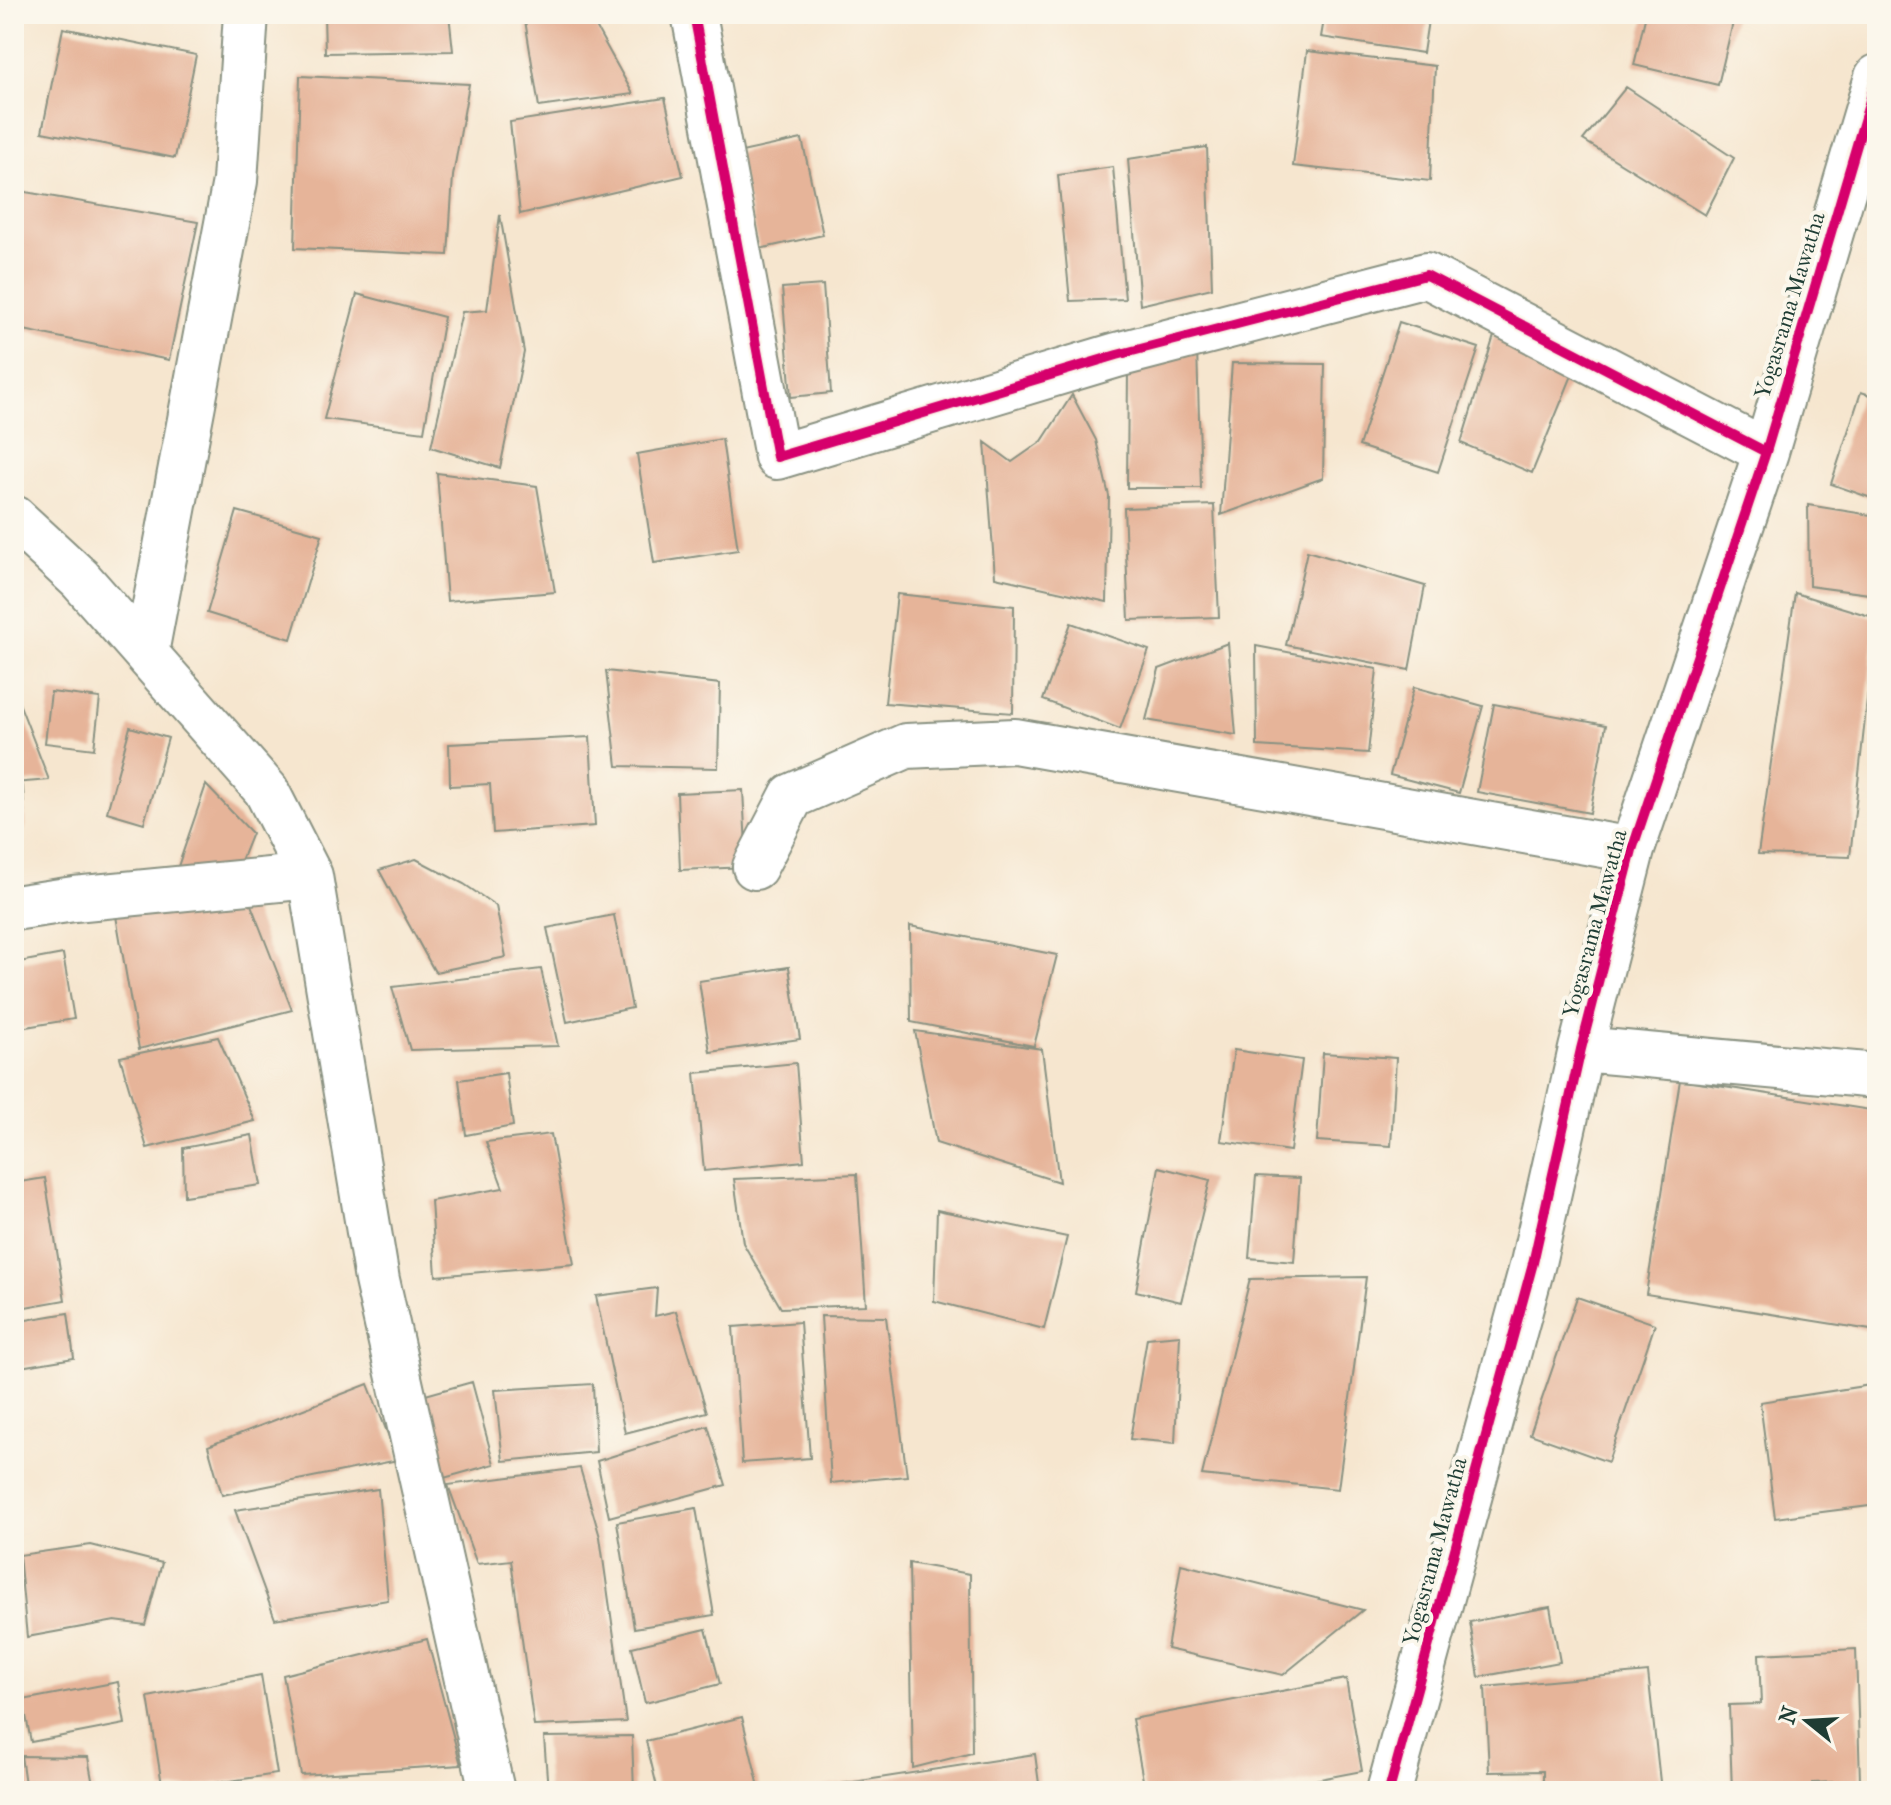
<svg xmlns="http://www.w3.org/2000/svg" width="1891" height="1805" font-family="'IM FELL French Canon',serif">
	<rect width="100%" height="100%" fill="#fbf7ec"/>
	<filter id="ink" filterUnits="userSpaceOnUse"><feTurbulence type="fractalNoise" baseFrequency=".0125" numOctaves="2"/><feDisplacementMap in="SourceGraphic" scale="16" xChannelSelector="R" yChannelSelector="G"/><feConvolveMatrix kernelMatrix="1 2 1 2 8 2 1 2 1" color-interpolation-filters="sRGB"/></filter>
	<filter id="wash" filterUnits="userSpaceOnUse"><feTurbulence type="fractalNoise" baseFrequency=".006" numOctaves="4" result="noise"/><feDisplacementMap in="SourceGraphic" scale="32" xChannelSelector="R" yChannelSelector="G"/><feGaussianBlur stdDeviation="1.8" result="paint"/><feColorMatrix in="noise" values="0 0 0 0 0 0 0 0 0 0 0 0 0 0 0 0 0 1.4 0 .05"/><feComposite in="paint" operator="in"/></filter>
	<g filter="url(#wash)">
		<rect width="100%" height="100%" fill="#f6e6cf"/>
		<g id="blocks">
			<!-- building -->
			<path fill="#e6b499" d="M 324,14 L 449,14 L 453,51 L 325,53 Z
				M 524,14 L 610,14 L 596,27 L 633,94 L 539,107 Z
				M 1325,14 L 1429,14 L 1423,53 L 1321,37 Z
				M 1646,14 L 1735,14 L 1718,85 L 1634,65 Z
				M 63,28 L 196,55 L 175,158 L 42,132 Z
				M 1307,51 L 1435,66 L 1430,181 L 1293,166 Z
				M 300,76 L 469,84 L 453,176 L 448,255 L 295,248 Z
				M 1626,87 L 1734,158 L 1705,215 L 1583,140 Z
				M 665,98 L 683,176 L 520,214 L 510,122 Z
				M 802,139 L 823,235 L 759,249 L 737,153 Z
				M 1207,147 L 1212,288 L 1140,305 L 1128,159 Z
				M 1113,167 L 1125,299 L 1070,301 L 1058,175 Z
				M 1877,174 L 1877,203 L 1866,200 Z
				M 14,190 L 198,222 L 169,360 L 14,328 Z
				M 500,215 L 524,352 L 500,468 L 431,447 L 462,312 L 487,310 Z
				M 823,285 L 831,393 L 791,397 L 782,288 Z
				M 357,294 L 444,317 L 424,432 L 324,419 Z
				M 1399,322 L 1479,348 L 1438,472 L 1359,446 Z
				M 1494,336 L 1573,373 L 1532,473 L 1461,443 Z
				M 1197,348 L 1201,488 L 1127,488 L 1128,369 Z
				M 1232,363 L 1325,364 L 1323,478 L 1221,515 Z
				M 1861,392 L 1877,397 L 1877,500 L 1831,484 Z
				M 1072,395 L 1096,440 L 1109,496 L 1107,602 L 995,577 L 985,442 L 1012,462 L 1042,441 Z
				M 722,439 L 738,550 L 654,563 L 637,454 Z
				M 437,473 L 537,486 L 555,592 L 447,601 Z
				M 1214,505 L 1219,617 L 1129,620 L 1124,508 Z
				M 1808,505 L 1877,516 L 1877,595 L 1809,586 Z
				M 237,511 L 322,535 L 291,639 L 207,613 Z
				M 1307,551 L 1425,586 L 1409,670 L 1286,645 Z
				M 1795,593 L 1876,618 L 1850,857 L 1758,854 Z
				M 897,594 L 1014,606 L 1013,713 L 885,703 Z
				M 1071,623 L 1149,650 L 1120,729 L 1043,700 Z
				M 1228,643 L 1236,735 L 1146,720 L 1159,669 Z
				M 1256,646 L 1377,669 L 1368,753 L 1257,746 Z
				M 606,671 L 720,684 L 718,768 L 617,766 Z
				M 1414,687 L 1483,706 L 1459,793 L 1390,775 Z
				M 14,690 L 49,780 L 14,783 Z
				M 51,692 L 100,698 L 94,749 L 45,743 Z
				M 1494,704 L 1606,725 L 1590,813 L 1477,792 Z
				M 130,727 L 168,738 L 144,823 L 107,812 Z
				M 590,737 L 595,826 L 493,833 L 490,784 L 450,786 L 449,744 Z
				M 206,785 L 252,833 L 236,873 L 172,884 Z
				M 23,786 L 25,829 L 14,841 L 14,787 Z
				M 743,790 L 747,867 L 680,870 L 677,793 Z
				M 416,859 L 464,884 L 496,906 L 506,957 L 435,972 L 379,870 Z
				M 246,892 L 292,1010 L 139,1049 L 115,910 Z
				M 614,915 L 632,1008 L 567,1022 L 547,928 Z
				M 910,926 L 1057,955 L 1034,1046 L 911,1022 Z
				M 63,954 L 74,1019 L 14,1029 L 14,963 Z
				M 789,967 L 800,1039 L 710,1052 L 699,981 Z
				M 541,969 L 558,1046 L 410,1050 L 392,987 Z
				M 915,1031 L 1042,1049 L 1059,1182 L 936,1143 Z
				M 218,1037 L 255,1121 L 147,1148 L 120,1057 Z
				M 1234,1050 L 1302,1060 L 1290,1151 L 1221,1141 Z
				M 1323,1053 L 1396,1058 L 1391,1146 L 1317,1141 Z
				M 796,1063 L 804,1161 L 704,1171 L 695,1073 Z
				M 506,1073 L 513,1126 L 466,1135 L 459,1080 Z
				M 1680,1080 L 1877,1111 L 1877,1296 L 1871,1330 L 1646,1294 Z
				M 551,1134 L 574,1264 L 436,1276 L 431,1201 L 503,1188 L 486,1142 Z
				M 252,1135 L 261,1185 L 184,1196 L 183,1148 Z
				M 1159,1167 L 1210,1180 L 1181,1302 L 1136,1291 Z
				M 857,1174 L 866,1305 L 781,1308 L 743,1243 L 734,1179 Z
				M 1256,1176 L 1300,1178 L 1294,1262 L 1249,1258 Z
				M 45,1178 L 65,1300 L 14,1309 L 14,1183 Z
				M 937,1210 L 1067,1237 L 1044,1329 L 934,1301 Z
				M 1366,1277 L 1338,1489 L 1202,1475 L 1250,1279 Z
				M 657,1288 L 655,1316 L 676,1311 L 707,1412 L 625,1433 L 596,1296 Z
				M 1577,1297 L 1655,1324 L 1608,1462 L 1530,1434 Z
				M 68,1313 L 74,1358 L 14,1368 L 14,1322 Z
				M 821,1316 L 886,1317 L 907,1476 L 831,1483 Z
				M 800,1322 L 810,1458 L 742,1463 L 733,1327 Z
				M 1180,1335 L 1175,1443 L 1130,1439 L 1147,1338 Z
				M 472,1382 L 494,1464 L 444,1478 L 422,1396 Z
				M 368,1384 L 398,1460 L 222,1495 L 208,1446 Z
				M 593,1384 L 596,1452 L 503,1461 L 495,1390 Z
				M 1877,1384 L 1877,1505 L 1775,1518 L 1760,1402 Z
				M 708,1426 L 726,1485 L 609,1517 L 597,1461 Z
				M 580,1468 L 600,1537 L 626,1722 L 534,1726 L 511,1560 L 477,1564 L 448,1485 Z
				M 378,1489 L 388,1600 L 275,1619 L 235,1510 Z
				M 696,1508 L 714,1615 L 634,1628 L 617,1522 Z
				M 91,1545 L 162,1563 L 145,1625 L 115,1621 L 27,1637 L 19,1555 Z
				M 909,1563 L 970,1574 L 972,1753 L 913,1768 Z
				M 1181,1564 L 1363,1610 L 1283,1675 L 1167,1649 Z
				M 1550,1607 L 1560,1662 L 1479,1677 L 1470,1622 Z
				M 706,1629 L 720,1684 L 645,1703 L 632,1647 Z
				M 427,1639 L 461,1765 L 301,1775 L 283,1675 Z
				M 1856,1649 L 1860,1781 L 1813,1783 L 1813,1791 L 1732,1791 L 1729,1705 L 1761,1704 L 1759,1654 Z
				M 1648,1672 L 1661,1791 L 1543,1791 L 1543,1771 L 1489,1772 L 1485,1687 Z
				M 261,1675 L 277,1774 L 163,1791 L 148,1697 Z
				M 1346,1679 L 1362,1771 L 1257,1791 L 1145,1791 L 1132,1719 Z
				M 118,1682 L 125,1724 L 31,1742 L 23,1700 Z
				M 742,1717 L 760,1791 L 658,1791 L 646,1741 Z
				M 632,1736 L 634,1791 L 548,1791 L 544,1737 Z
				M 1035,1754 L 1040,1791 L 809,1791 L 808,1789 Z
				M 21,1756 L 88,1757 L 94,1791 L 26,1791 Z"/>
		</g>
	</g>
	<g filter="url(#ink)">
		<use href="#blocks" fill-opacity="0" stroke="#8a9282" stroke-width="2"/>
		<g fill="none" stroke-linecap="round" stroke-linejoin="round">
			<!-- street casing -->
			<g stroke="#8a9282" stroke-width="48">
				<path id="street" d="M 694,14 L 777,457 L 1117,355 L 1426,275 L 1766,452
					M 14,518 L 80,579 L 266,790 L 310,876 L 377,1280 L 492,1791
					M 146,653 L 235,181 L 246,14
					M 755,867 L 792,796 L 906,746 L 1015,741 L 1632,850
					M 14,908 L 74,899 L 310,876
					M 1581,1049 L 1877,1076
					M 1389,1791 L 1533,1263 L 1581,1049 L 1632,850 L 1766,452 L 1877,77"/>
			</g>
			<!-- street -->
			<use href="#street" stroke="#fff" stroke-width="44"/>
			<!-- cycleway casing -->
			<g stroke="#fbf7ec" stroke-width="15">
				<path id="cycleway" d="M 694,14 L 777,457 L 1117,355 L 1426,275 L 1766,452
					M 1389,1791 L 1533,1263 L 1581,1049 L 1632,850 L 1766,452 L 1877,77"/>
			</g>
			<!-- cycleway -->
			<use href="#cycleway" stroke="#d6006c" stroke-width="10"/>
		</g>
	</g>
	<g text-anchor="middle" stroke-width="8" stroke-linejoin="round" paint-order="stroke">
		<!-- street labels -->
		<g font-size="22" fill="#1f3d34" stroke="#fbf7ec">
			<text transform="translate(1789 305) rotate(-73)" y="8">Yogasrama Mawatha</text>
			<text transform="translate(1594 923) rotate(-75)" y="8">Yogasrama Mawatha</text>
			<text transform="translate(1434 1551) rotate(-75)" y="8">Yogasrama Mawatha</text>
		</g>
	</g>
	<!-- margin -->
	<rect width="1891" height="1805" fill="none" stroke="#fbf7ec" stroke-width="48"/>
	<!-- north arrow -->
	<g transform="translate(1807 1721) rotate(288)" stroke="#fbf7ec" stroke-width="6" paint-order="stroke">
	<path d="M0-6L14 30L0 20L-14 30Z" fill="#1f3d34"/>
	<text y="-12" font-size="22" font-weight="bold" text-anchor="middle" fill="#1f3d34">N</text>
	</g>
</svg>
